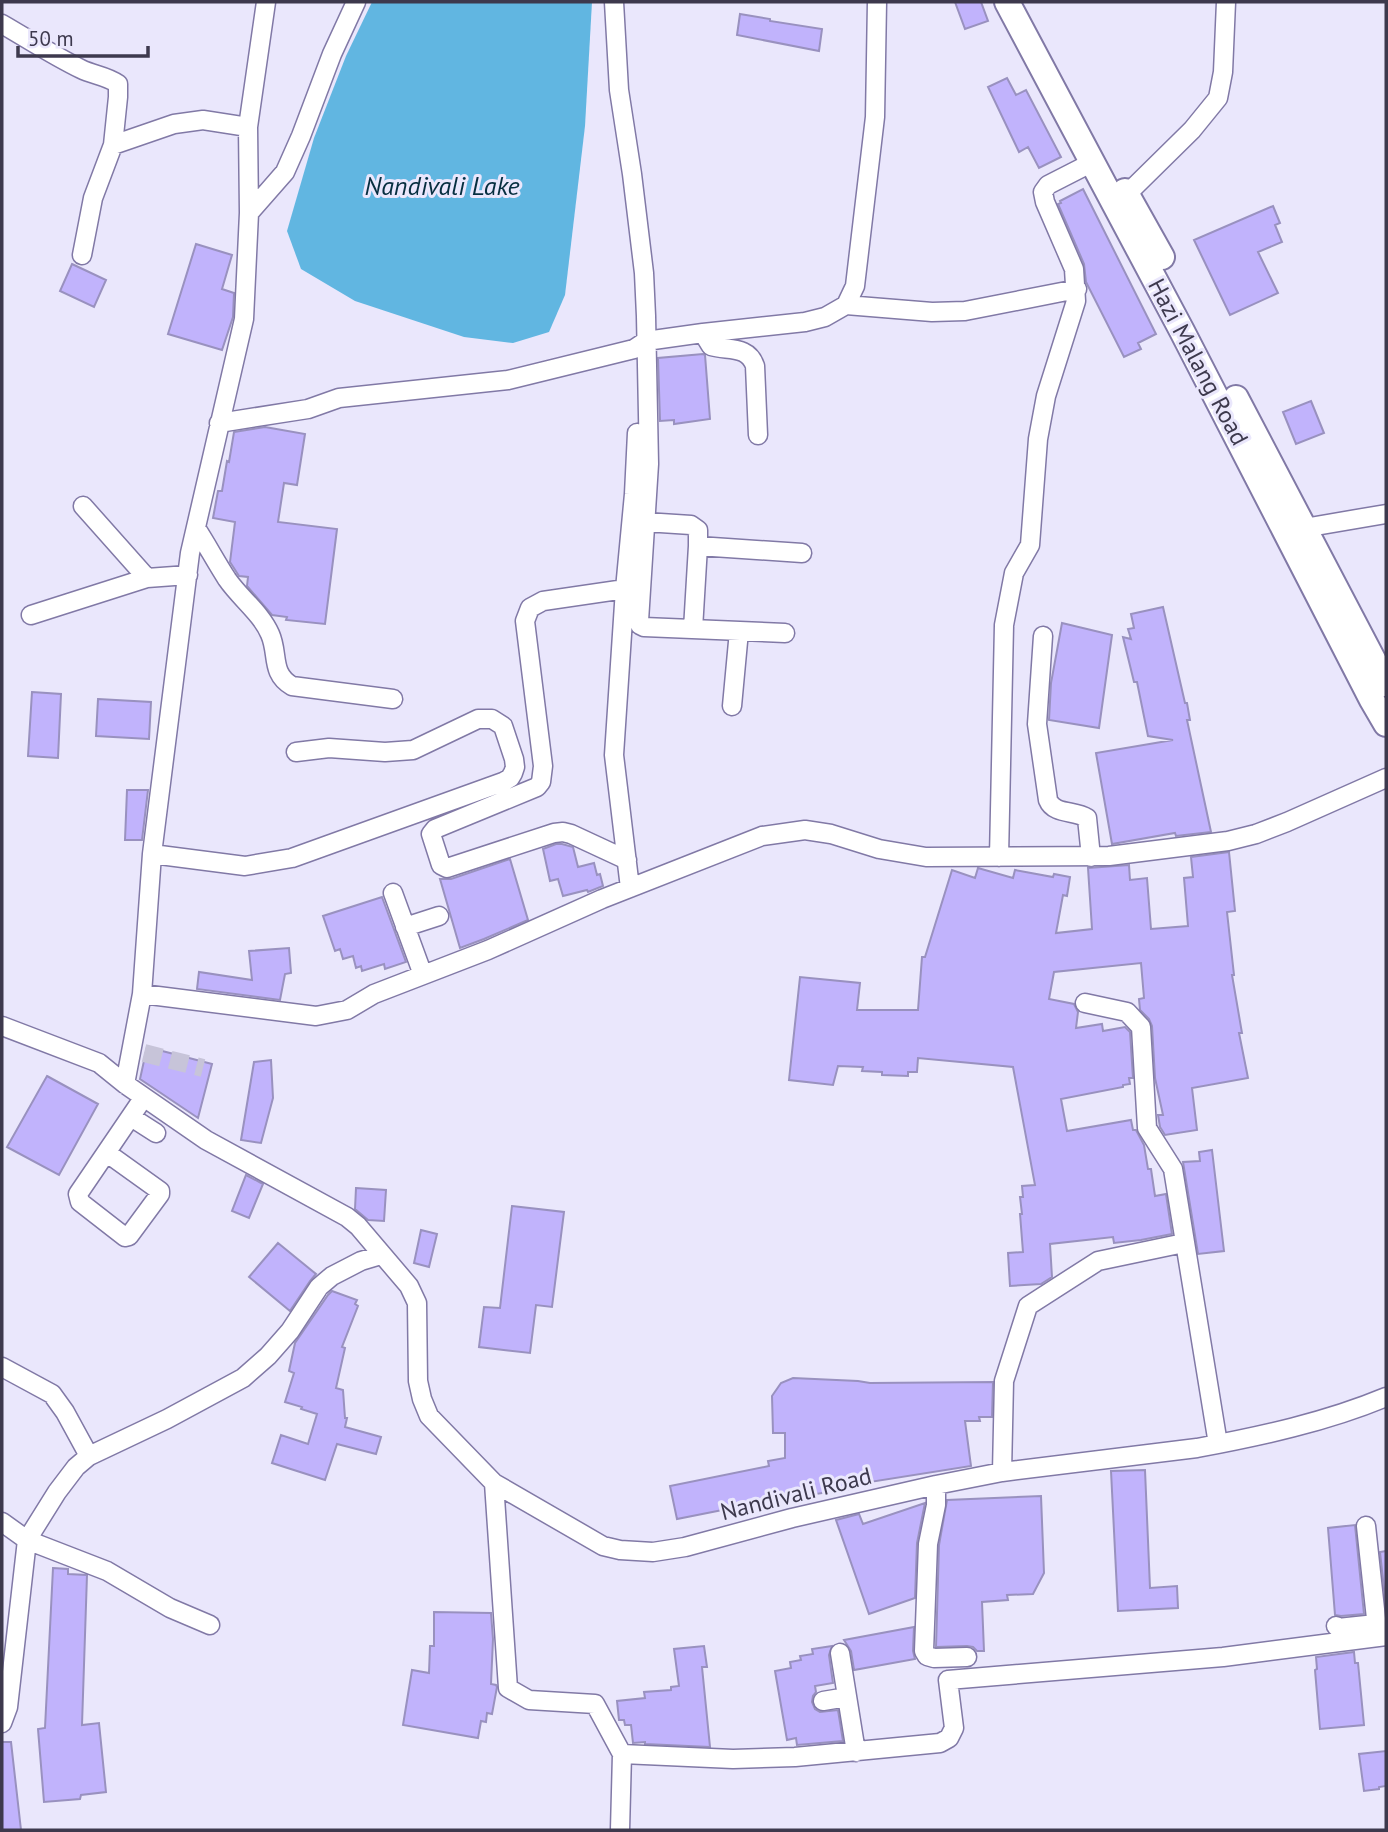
<svg xmlns="http://www.w3.org/2000/svg" width="1388" height="1832" font-family="'PT Sans',sans-serif">
	<rect width="100%" height="100%" fill="#eae7fc"/>
	<!-- water -->
	<path fill="#61b6e1" d="M 372,2 L 592,2 L 585,126 L 565,295 L 549,332 L 513,343 L 464,337 L 355,301 L 301,269 L 287,231 L 314,138 L 346,56 Z"/>
	<!-- building -->
	<path fill="#c1b3fc" stroke="#9991bf" stroke-width="2" d="M 955,2 L 981,2 L 988,21 L 965,29 Z
		M 740,14 L 770,19 L 770,21 L 822,29 L 819,51 L 737,35 Z
		M 1007,78 L 1016,95 L 1026,90 L 1061,157 L 1039,168 L 1028,147 L 1019,152 L 988,87 Z
		M 1083,189 L 1156,334 L 1138,343 L 1141,349 L 1124,357 L 1086,282 L 1084,264 L 1058,204 L 1061,203 L 1060,201 Z
		M 1273,206 L 1280,223 L 1275,225 L 1282,242 L 1258,252 L 1278,293 L 1230,315 L 1194,240 Z
		M 196,244 L 232,255 L 222,289 L 234,293 L 233,317 L 222,350 L 168,334 Z
		M 72,264 L 106,280 L 94,307 L 60,291 Z
		M 703,354 L 705,355 L 710,419 L 674,424 L 674,420 L 660,421 L 658,358 Z
		M 1311,401 L 1324,433 L 1296,444 L 1283,412 Z
		M 265,427 L 305,434 L 297,485 L 284,483 L 278,522 L 337,529 L 325,624 L 286,620 L 287,617 L 272,615 L 247,586 L 248,577 L 239,576 L 230,562 L 235,522 L 213,518 L 218,491 L 222,491 L 227,461 L 229,462 L 234,432 Z
		M 1163,607 L 1185,703 L 1187,703 L 1190,720 L 1187,720 L 1211,832 L 1176,836 L 1175,833 L 1112,844 L 1096,753 L 1173,740 L 1148,736 L 1137,682 L 1134,682 L 1123,637 L 1131,639 L 1128,629 L 1134,628 L 1131,614 Z
		M 1062,623 L 1112,635 L 1099,728 L 1049,720 L 1051,683 Z
		M 32,692 L 61,694 L 58,758 L 28,756 Z
		M 98,699 L 151,702 L 149,739 L 96,736 Z
		M 127,790 L 148,790 L 142,840 L 125,840 Z
		M 556,844 L 562,844 L 573,847 L 578,867 L 594,863 L 597,875 L 600,874 L 603,886 L 588,892 L 587,890 L 563,896 L 558,879 L 550,881 L 543,849 Z
		M 1229,852 L 1235,911 L 1227,912 L 1234,975 L 1232,975 L 1242,1033 L 1239,1033 L 1248,1078 L 1192,1088 L 1197,1130 L 1165,1135 L 1160,1127 L 1158,1115 L 1163,1115 L 1155,1078 L 1152,1026 L 1149,1019 L 1140,1010 L 1139,999 L 1144,998 L 1141,963 L 1054,972 L 1049,999 L 1074,1004 L 1078,1012 L 1076,1028 L 1102,1024 L 1103,1031 L 1125,1027 L 1130,1032 L 1133,1078 L 1129,1078 L 1130,1084 L 1123,1085 L 1123,1087 L 1061,1099 L 1067,1131 L 1131,1120 L 1133,1130 L 1136,1130 L 1144,1145 L 1148,1169 L 1151,1169 L 1155,1196 L 1166,1194 L 1172,1234 L 1141,1240 L 1114,1243 L 1113,1237 L 1050,1244 L 1052,1277 L 1041,1284 L 1010,1286 L 1008,1253 L 1023,1252 L 1020,1214 L 1022,1214 L 1020,1197 L 1023,1197 L 1022,1186 L 1035,1185 L 1013,1067 L 918,1058 L 917,1072 L 908,1072 L 908,1076 L 882,1075 L 882,1072 L 862,1071 L 863,1067 L 838,1066 L 833,1085 L 789,1080 L 800,977 L 860,983 L 857,1010 L 918,1010 L 922,957 L 925,957 L 952,870 L 975,878 L 978,868 L 1013,878 L 1015,870 L 1053,877 L 1054,874 L 1070,877 L 1067,896 L 1063,895 L 1056,933 L 1092,929 L 1088,868 L 1129,865 L 1130,880 L 1147,878 L 1151,929 L 1188,926 L 1184,878 L 1193,877 L 1191,857 Z
		M 510,859 L 528,920 L 484,939 L 460,948 L 440,879 L 451,879 Z
		M 382,897 L 406,962 L 385,969 L 384,964 L 362,971 L 361,966 L 356,968 L 353,956 L 343,959 L 340,949 L 335,951 L 323,916 Z
		M 289,948 L 291,973 L 285,974 L 280,1000 L 197,989 L 199,972 L 252,980 L 249,951 Z
		M 147,1047 L 212,1064 L 198,1118 L 140,1079 Z
		M 271,1060 L 273,1098 L 261,1143 L 241,1140 L 254,1062 Z
		M 47,1076 L 98,1104 L 59,1175 L 7,1147 Z
		M 1212,1150 L 1224,1251 L 1198,1254 L 1183,1162 L 1200,1161 L 1199,1152 Z
		M 246,1175 L 263,1184 L 249,1218 L 232,1211 Z
		M 356,1188 L 386,1190 L 384,1221 L 368,1220 L 355,1209 Z
		M 512,1206 L 564,1212 L 552,1307 L 536,1305 L 530,1353 L 479,1347 L 484,1307 L 500,1308 Z
		M 421,1230 L 437,1234 L 429,1267 L 414,1263 Z
		M 278,1243 L 316,1274 L 310,1281 L 290,1311 L 249,1277 Z
		M 332,1291 L 357,1300 L 355,1304 L 358,1306 L 342,1347 L 345,1348 L 336,1388 L 343,1390 L 345,1418 L 347,1418 L 345,1427 L 381,1437 L 376,1454 L 337,1444 L 325,1480 L 272,1463 L 281,1435 L 308,1444 L 317,1414 L 301,1409 L 302,1407 L 285,1402 L 294,1373 L 289,1371 L 295,1343 L 328,1295 Z
		M 793,1378 L 858,1381 L 870,1383 L 993,1382 L 992,1417 L 979,1417 L 980,1421 L 965,1421 L 971,1466 L 857,1484 L 857,1488 L 768,1501 L 677,1519 L 670,1486 L 769,1466 L 768,1461 L 785,1458 L 785,1433 L 773,1433 L 772,1396 L 781,1383 Z
		M 1145,1470 L 1150,1588 L 1177,1586 L 1178,1608 L 1118,1611 L 1111,1471 Z
		M 1041,1496 L 1044,1573 L 1033,1594 L 1007,1595 L 1008,1600 L 982,1602 L 984,1651 L 977,1651 L 973,1647 L 967,1646 L 936,1647 L 939,1545 L 947,1500 Z
		M 925,1503 L 917,1543 L 915,1598 L 869,1614 L 836,1520 L 859,1514 L 863,1524 Z
		M 1355,1525 L 1364,1614 L 1341,1616 L 1335,1615 L 1328,1528 Z
		M 1386,1551 L 1386,1607 L 1380,1552 Z
		M 53,1568 L 68,1569 L 68,1574 L 87,1575 L 82,1725 L 99,1723 L 106,1792 L 81,1795 L 80,1799 L 44,1802 L 38,1729 L 45,1728 Z
		M 434,1612 L 491,1613 L 493,1639 L 491,1684 L 496,1685 L 497,1687 L 492,1714 L 487,1713 L 486,1722 L 481,1721 L 478,1738 L 403,1725 L 412,1670 L 429,1673 L 430,1646 L 434,1646 Z
		M 914,1627 L 913,1651 L 915,1659 L 854,1670 L 851,1651 L 844,1640 Z
		M 704,1646 L 707,1667 L 702,1667 L 710,1747 L 645,1744 L 645,1742 L 633,1743 L 631,1725 L 625,1725 L 624,1720 L 619,1720 L 617,1701 L 645,1698 L 644,1692 L 671,1690 L 671,1687 L 679,1686 L 674,1649 Z
		M 832,1646 L 829,1655 L 833,1683 L 815,1686 L 816,1692 L 813,1696 L 812,1702 L 815,1709 L 820,1712 L 838,1710 L 843,1741 L 797,1745 L 796,1738 L 787,1740 L 775,1671 L 791,1668 L 790,1662 L 801,1660 L 800,1656 L 813,1654 L 812,1649 Z
		M 1354,1652 L 1355,1663 L 1358,1663 L 1364,1725 L 1320,1729 L 1315,1670 L 1317,1669 L 1316,1657 Z
		M 2,1742 L 11,1742 L 21,1830 L 2,1830 Z
		M 1386,1751 L 1386,1786 L 1379,1787 L 1379,1789 L 1364,1791 L 1359,1754 Z"/>
	<g fill="none" stroke-linecap="round" stroke-linejoin="round">
		<!-- minor-tunnel -->
		<path stroke="#c7c4d9" stroke-width="18" stroke-dasharray="18 9" stroke-linecap="butt" d="M 144,1053 L 203,1068"/>
		<!-- minor casing -->
		<g stroke="#8179a6" stroke-width="21">
			<path id="minor" d="M 614,2 L 619,90 L 632,174 L 644,273 L 646,316 L 649,464 L 639,621 L 640,625 L 644,627 L 785,633
				M 2,24 C 28,39 54,56 81,69 C 93,75 107,76 118,84 L 118,97 L 113,145 L 93,198 L 82,255
				M 113,145 L 174,124 L 203,120 L 248,127
				M 1120,199 L 1127,194 L 1192,130 L 1218,98 L 1223,72 L 1226,2
				M 249,213 L 248,127 L 266,2
				M 846,305 L 932,312 L 965,311 L 1077,289
				M 703,333 L 711,346 C 728,351 748,345 755,366 L 758,435
				M 219,423 L 308,409 L 339,398 L 508,380 L 634,349 L 646,341 L 703,333 L 805,322 L 825,317 L 846,305 L 855,286 L 875,117 L 877,2
				M 83,506 L 147,578 L 188,575
				M 645,522 L 691,525 L 698,530 L 698,546 L 693,629
				M 196,528 C 207,545 216,562 227,579 C 240,598 261,613 270,634 C 279,654 270,673 292,686 L 393,699
				M 1304,528 L 1386,514
				M 698,546 L 802,553
				M 625,589 L 543,601 L 530,608 L 525,621 L 543,766 L 541,782 L 537,787 L 435,829 L 431,834 L 441,865 L 447,868 L 554,833 L 563,832 L 571,834 L 627,860
				M 31,615 L 147,578
				M 1043,636 L 1037,724 L 1048,800 C 1054,815 1075,810 1087,818 L 1091,857
				M 732,706 L 739,631
				M 152,854 L 245,866 L 292,858 L 503,782 L 510,778 L 513,773 L 515,767 L 514,759 L 503,726 L 492,719 L 478,719 L 413,750 L 385,752 L 329,748 L 296,752
				M 999,857 L 1004,625 L 1014,573 L 1030,545 L 1038,439 L 1046,396 L 1076,301 L 1074,269 L 1045,202 L 1043,192 L 1048,185 L 1093,162
				M 630,888 L 614,755 L 625,589 L 634,494 L 637,433
				M 393,893 L 423,975
				M 405,927 L 439,916
				M 142,994 L 316,1016 L 347,1010 L 374,994 L 488,950 L 602,899 L 762,836 L 805,830 L 831,834 L 879,849 L 926,857 L 1109,856 L 1228,841 L 1256,834 L 1287,822 L 1386,778
				M 1085,1003 L 1127,1012 L 1141,1027 L 1147,1128 L 1173,1169 L 1218,1444
				M 2,1026 L 99,1063 L 125,1084 L 206,1140 L 347,1217 L 358,1226 L 409,1286 L 417,1303 L 418,1381 L 422,1399 L 429,1416 L 494,1483 L 603,1546 L 620,1550 L 653,1552 L 685,1547 L 792,1518 L 936,1485 L 1002,1472 L 1197,1448 C 1261,1436 1326,1422 1386,1397
				M 125,1084 L 142,994 L 152,854 L 190,553 L 244,319 L 249,213 L 285,172 L 301,136 L 332,54 L 356,2
				M 131,1117 L 156,1133
				M 107,1153 L 160,1191 L 160,1194 L 129,1236 L 125,1237 L 80,1202 L 78,1194 L 144,1097
				M 2,1367 L 52,1394 L 65,1412 L 89,1456
				M 1002,1472 L 1004,1381 L 1028,1306 L 1098,1261 L 1184,1243
				M 494,1483 L 508,1688 L 529,1700 L 595,1704 L 622,1754 L 733,1759 L 795,1757 L 940,1743 L 949,1738 L 954,1728 L 948,1680 L 1223,1657 L 1386,1636
				M 936,1485 L 936,1505 L 928,1544 L 924,1651 L 927,1656 L 934,1658 L 967,1657
				M 2,1522 L 27,1540 L 107,1571 L 170,1608 L 210,1625
				M 1366,1526 L 1378,1637
				M 1336,1626 L 1338,1628 L 1376,1624
				M 840,1653 L 856,1752
				M 823,1701 L 847,1697
				M 2,1723 L 8,1707 L 27,1540 L 57,1492 L 76,1467 L 89,1456 L 167,1419 L 243,1378 L 268,1356 L 290,1331 L 319,1287 L 332,1276 L 361,1261 L 381,1255
				M 620,1830 L 622,1754"/>
		</g>
		<!-- secondary casing -->
		<g stroke="#8179a6" stroke-width="28">
			<path id="secondary" d="M 1007,2 L 1182,331 L 1372,700 L 1386,724
				M 1125,191 L 1162,257
				M 1236,398 L 1386,684"/>
		</g>
		<!-- minor -->
		<use href="#minor" stroke="#fff" stroke-width="18"/>
		<!-- secondary -->
		<use href="#secondary" stroke="#fff" stroke-width="24"/>
	</g>
	<g text-anchor="middle" stroke-width="6" stroke-linejoin="round" paint-order="stroke">
		<!-- street labels -->
		<g font-size="24" fill="#3d394d" stroke="#eae7fc">
			<text transform="translate(1198 362) rotate(62)" y="8">Hazi Malang Road</text>
			<text transform="translate(796 1494) rotate(-14)" y="8">Nandivali Road</text>
		</g>
		<!-- water labels -->
		<g font-size="26" font-style="italic" fill="#062e40" stroke="#eae7fc">
			<text x="442" y="195">Nandivali Lake</text>
		</g>
	</g>
	<!-- border -->
	<rect width="1388" height="1832" fill="none" stroke="#3d394d" stroke-width="7"/>
	<!-- scale -->
	<path d="M18 46v10h130v-10" fill="none" stroke="#3d394d" stroke-width="3.5"/>
	<text x="28" y="46" font-size="21" fill="#3d394d" stroke="#eae7fc" stroke-width="5" paint-order="stroke">50 m</text>
</svg>
